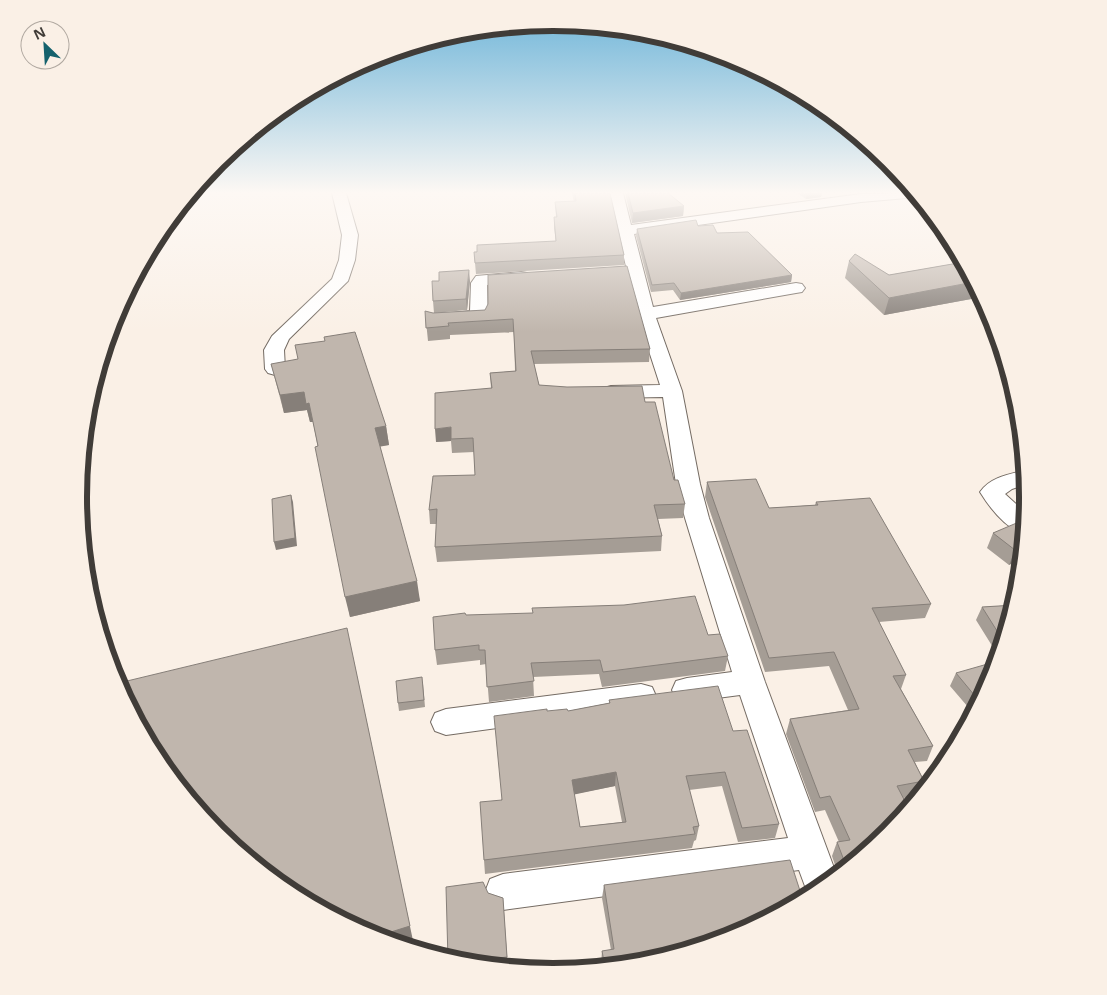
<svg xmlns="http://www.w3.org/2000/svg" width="1107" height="995" font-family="'Open Sans',sans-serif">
	<rect width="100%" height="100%" fill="#faf0e6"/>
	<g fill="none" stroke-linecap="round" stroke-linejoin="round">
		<!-- minor casing -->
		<g stroke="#746b63" stroke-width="2">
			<path id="minor" d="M 332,193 L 346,193 L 358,235 L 355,260 L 348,281 L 289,339 L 284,350 L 285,369 L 282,373 L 275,375 L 268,373 L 265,369 L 264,350 L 272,336 L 332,279 L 339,260 L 342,235 Z
				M 609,193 L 623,193 L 631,225 L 861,194 L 915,193 L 918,197 L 861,202 L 634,234 L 653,307 L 796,283 L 802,284 L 805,288 L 802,292 L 796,293 L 656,318 L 682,391 L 700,484 L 709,518 L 765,682 L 837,876 L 809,897 L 799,870 L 503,910 L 490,905 L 485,892 L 490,879 L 503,874 L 788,838 L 740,695 L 687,702 L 676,699 L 672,690 L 676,681 L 687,678 L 732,672 L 685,518 L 676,484 L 663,397 L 611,398 L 604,396 L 601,392 L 604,388 L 611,386 L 660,385 L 637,314 Z
				M 521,272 L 527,273 L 529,277 L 527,281 L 487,285 L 488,315 L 485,319 L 454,323 L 448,322 L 445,318 L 448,314 L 470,311 L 471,283 L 476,276 Z
				M 1026,470 L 1027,484 L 1012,489 L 1005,494 L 1027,514 L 1025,534 C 1006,529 990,508 980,492 C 990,477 1010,474 1026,470 Z
				M 641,684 L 652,687 L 656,696 L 652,705 L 641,708 L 446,735 L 435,731 L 431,722 L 435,713 L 446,709 Z"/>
		</g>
		<!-- minor -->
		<use href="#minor" fill="#fff" fill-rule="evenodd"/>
	</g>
	<!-- wall -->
	<path fill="#a59d95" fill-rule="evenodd" d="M 572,193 L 610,193 L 624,255 L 624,265 L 476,274 L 474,252 L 556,241 L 554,228 L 554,217 L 556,217 L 555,202 L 574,202 Z
		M 625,193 L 668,193 L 684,206 L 683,216 L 632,223 Z
		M 797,193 L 822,193 L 821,197 L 806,199 Z
		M 698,226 L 717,233 L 792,275 L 791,282 L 680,300 L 673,290 L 651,292 L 636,236 L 637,229 Z
		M 849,261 L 889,275 L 964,262 L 982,297 L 884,315 L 845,278 Z
		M 439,281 L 470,281 L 467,310 L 434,313 L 433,301 Z
		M 485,310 L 650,349 L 649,362 L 534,364 L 539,385 L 645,402 L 674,480 L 685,504 L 683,518 L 658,519 L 662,536 L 661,551 L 437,562 L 435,547 L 437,524 L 430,524 L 429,510 L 475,475 L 474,452 L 452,453 L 451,441 L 436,442 L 491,388 L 490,373 L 515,371 L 514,332 L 450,335 L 450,339 L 428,341 L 425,311 L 433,313 Z
		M 271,364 L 386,426 L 389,445 L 380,446 L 420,601 L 350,617 L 313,422 L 310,422 L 307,410 L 284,413 Z
		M 707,482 L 769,508 L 815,505 L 816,502 L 931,604 L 925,618 L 879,622 L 906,675 L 901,689 L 933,746 L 927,761 L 915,762 L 924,781 L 918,796 L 903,798 L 889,834 L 833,879 L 837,871 L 832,856 L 837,842 L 839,842 L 825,810 L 815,812 L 786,734 L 790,719 L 848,710 L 829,666 L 765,672 L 705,497 Z
		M 1026,520 L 1022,558 L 1009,565 L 987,548 L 993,533 Z
		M 1015,605 L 999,657 L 976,620 L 982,607 Z
		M 466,615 L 708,635 L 728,656 L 725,671 L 602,687 L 599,674 L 533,677 L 534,696 L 489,702 L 486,664 L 480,665 L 480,660 L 437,665 L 435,650 Z
		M 956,673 L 992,680 L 974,714 L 950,686 Z
		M 423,684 L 425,707 L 399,711 L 398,703 Z
		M 609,700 L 733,731 L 779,824 L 775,838 L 738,842 L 722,786 L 689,790 L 699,826 L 696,840 L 694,841 L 692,848 L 485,874 L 484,860 L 501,800 L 568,711 L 609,703 ZM 615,786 L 622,822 L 580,827 L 574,794 Z
		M 604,885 L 646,963 L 602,968 L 601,964 L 602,951 L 611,950 L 602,898 Z
		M 488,893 L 503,898 L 508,968 L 461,963 Z"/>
	<!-- shaded-wall -->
	<path fill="#867f79" d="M 807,193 L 822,193 L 821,197 L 806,199 Z
		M 684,206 L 683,216 L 632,223 L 633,213 Z
		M 469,270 L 470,281 L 467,310 L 466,299 Z
		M 792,275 L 791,282 L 680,300 L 681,293 Z
		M 974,282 L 982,297 L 884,315 L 889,298 Z
		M 304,392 L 309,403 L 313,422 L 310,422 L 307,410 L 284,413 L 280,395 Z
		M 386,426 L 389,445 L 378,447 L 375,428 Z
		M 451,427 L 451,441 L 436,442 L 435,429 Z
		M 291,495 L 293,502 L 297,546 L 276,550 L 274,542 Z
		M 1024,546 L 1022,558 L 1009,565 L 1015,550 Z
		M 417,581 L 420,601 L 350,617 L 345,597 Z
		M 353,657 L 415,950 L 375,937 Z
		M 616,772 L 615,786 L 572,795 L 572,780 Z"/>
	<!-- building -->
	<path fill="#c0b6ad" stroke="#867f79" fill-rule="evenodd" d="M 575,193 L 610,193 L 624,255 L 475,263 L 474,252 L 477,252 L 477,245 L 556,241 L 554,217 L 557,217 L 555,202 L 576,201 Z
		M 628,193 L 668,193 L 684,206 L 633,213 Z
		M 696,220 L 698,226 L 713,225 L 717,233 L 748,232 L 792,275 L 681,293 L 674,283 L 652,285 L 637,229 Z
		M 855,254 L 889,275 L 964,262 L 974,282 L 889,298 L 849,261 Z
		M 627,266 L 650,349 L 531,351 L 539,385 L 567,387 L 642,386 L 645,402 L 655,402 L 674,480 L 678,480 L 685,504 L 654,505 L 662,536 L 435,547 L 437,509 L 429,510 L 433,476 L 475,475 L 473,438 L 451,439 L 451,427 L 435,429 L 435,393 L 492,388 L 490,373 L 516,371 L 513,319 L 448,323 L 449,326 L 426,328 L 425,311 L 433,313 L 485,310 L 488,304 L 488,275 Z
		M 469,270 L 466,299 L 433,301 L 432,281 L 439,281 L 439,272 Z
		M 355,332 L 386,426 L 375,428 L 417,581 L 345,597 L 315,447 L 318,446 L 309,403 L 306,404 L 304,392 L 280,395 L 271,364 L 298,359 L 295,345 L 325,341 L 324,337 Z
		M 756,479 L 769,508 L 818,505 L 816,502 L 870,498 L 931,604 L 872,608 L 906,675 L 893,676 L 933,746 L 908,750 L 924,781 L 897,786 L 909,809 L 889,834 L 840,874 L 838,868 L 845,863 L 837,842 L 850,840 L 830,796 L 820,798 L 790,719 L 859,709 L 834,652 L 769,658 L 707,482 Z
		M 291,495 L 295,538 L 274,542 L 272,499 Z
		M 1026,519 L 1024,546 L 1015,550 L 993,533 Z
		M 695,596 L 708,635 L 720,634 L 728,656 L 603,672 L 600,660 L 531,663 L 534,681 L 487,687 L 485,650 L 479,650 L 479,645 L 435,650 L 433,617 L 465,613 L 466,615 L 533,613 L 532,608 L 624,605 Z
		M 1015,605 L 1004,642 L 982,607 Z
		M 347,628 L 410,926 L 375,937 L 371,936 L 289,892 L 217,833 L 158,761 L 126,701 L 127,681 Z
		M 998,661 L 992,680 L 980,702 L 956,673 Z
		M 422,677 L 424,700 L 398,703 L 396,681 Z
		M 718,686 L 733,731 L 747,730 L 779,824 L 742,828 L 725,772 L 686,776 L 699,826 L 693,827 L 695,834 L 484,860 L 480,802 L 502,800 L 494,716 L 547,709 L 547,711 L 567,709 L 568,711 L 610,703 L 609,700 ZM 616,772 L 626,822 L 580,827 L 572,780 Z
		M 790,860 L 803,900 L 735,936 L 646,963 L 605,967 L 602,951 L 614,949 L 604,885 Z
		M 483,882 L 488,893 L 503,898 L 507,957 L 460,963 L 448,960 L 446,887 Z"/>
	<!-- sky -->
	<linearGradient id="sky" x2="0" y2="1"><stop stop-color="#6ab3d8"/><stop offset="0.58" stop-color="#fdf8f4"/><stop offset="1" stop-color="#fdf8f4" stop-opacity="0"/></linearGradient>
	<rect width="1107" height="332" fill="url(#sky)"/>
	<!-- crop -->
	<path d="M0 0H1107V995H0ZM87 497a466 466 0 1 1 932 0a466 466 0 1 1-932 0Z" fill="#faf0e6" fill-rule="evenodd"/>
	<path fill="none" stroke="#403c38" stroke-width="6" d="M87 497a466 466 0 1 1 932 0a466 466 0 1 1-932 0Z"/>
	<!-- north arrow -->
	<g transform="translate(45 45) rotate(335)"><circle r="24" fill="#faf0e6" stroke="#b0a8a0"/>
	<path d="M0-4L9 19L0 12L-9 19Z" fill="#15626d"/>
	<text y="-8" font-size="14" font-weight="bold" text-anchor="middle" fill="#403c38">N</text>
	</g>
</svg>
